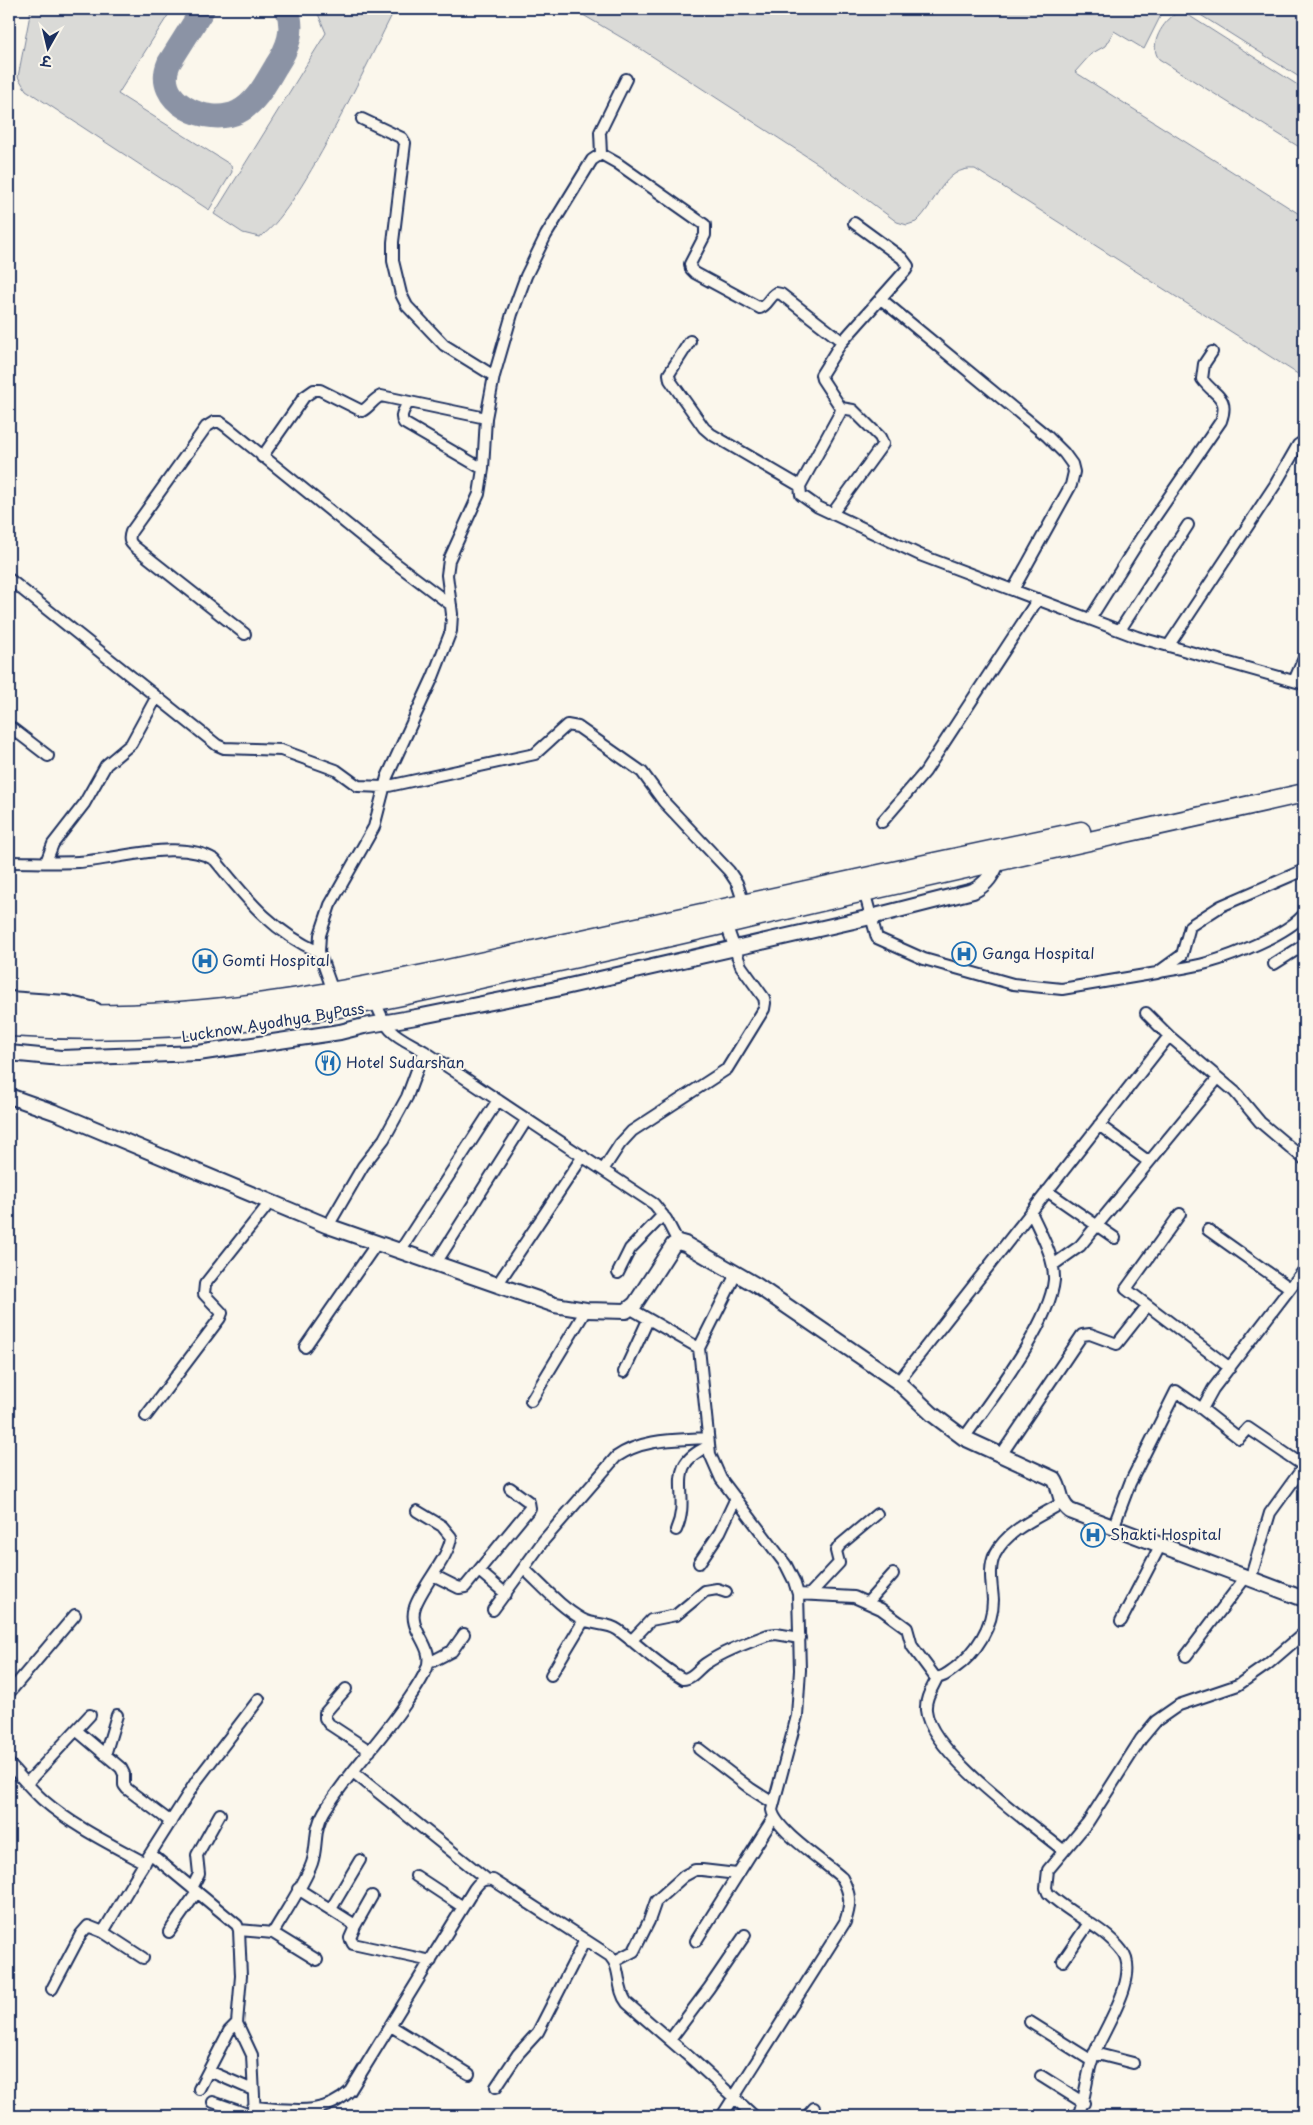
<svg xmlns="http://www.w3.org/2000/svg" width="1313" height="2125" font-family="'Playpen Sans','Playpen Sans Deva',sans-serif">
	<rect width="100%" height="100%" fill="#fbf7ec"/>
	<filter id="ink" filterUnits="userSpaceOnUse"><feTurbulence type="fractalNoise" baseFrequency=".02" numOctaves="2"/><feDisplacementMap in="SourceGraphic" scale="10" xChannelSelector="R" yChannelSelector="G"/><feConvolveMatrix kernelMatrix="1 2 1 2 8 2 1 2 1" color-interpolation-filters="sRGB"/></filter>
	<g filter="url(#ink)">
		<!-- green -->
		<path fill="#dadad7" stroke="#7a849a" d="M 31,9 L 172,9 L 118,94 L 231,165 L 232,172 L 209,210 L 26,90 L 18,77 Z
			M 316,9 L 395,9 C 373,51 294,222 259,237 L 243,233 L 214,214 L 326,33 Z
			M 573,9 L 1164,9 L 1144,49 L 1114,31 L 1105,46 L 1091,54 L 1075,72 L 1304,217 L 1304,378 L 975,169 C 943,166 936,205 916,222 L 907,225 L 897,222 L 820,165 L 641,49 Z
			M 1191,9 L 1304,9 L 1304,80 Z
			M 1177,13 L 1185,13 L 1304,89 L 1304,150 L 1159,59 C 1148,45 1163,21 1177,13 Z"/>
		<g fill="none" stroke-linecap="round" stroke-linejoin="round">
			<!-- taxiway -->
			<path stroke="#8b93a5" stroke-width="24" d="M 203,9 L 169,63 C 152,102 208,127 238,112 C 256,103 266,83 276,66 C 288,48 295,30 287,9"/>
			<!-- street casing -->
			<g stroke="#1b2f5e" stroke-width="14">
				<path id="street" d="M 362,119 L 402,138 L 405,143 L 393,242 L 393,261 L 401,294 L 407,306 L 444,345 L 494,376
					M 601,154 L 600,132 L 626,79
					M 881,299 L 1047,436 L 1064,453 L 1072,464 L 1074,472 L 1071,485 L 1013,590
					M 690,341 L 669,374 L 670,380 L 704,428 L 711,434 L 800,486
					M 841,343 L 906,270 L 908,266 L 902,258 L 854,223
					M 408,403 C 404,410 399,416 404,423 L 483,469
					M 262,457 L 304,397 L 314,390 L 320,390 L 362,411 C 370,407 373,399 381,396 L 486,418
					M 832,514 L 883,444 L 880,437 L 853,410 L 841,408
					M 9,579 L 217,745 L 224,748 L 281,750 L 336,770 L 358,786 L 384,787 L 535,754 L 567,725 L 578,727 L 642,772 L 664,802 L 729,871 L 737,883 L 744,904
					M 1090,619 L 1142,536 L 1221,421 C 1230,396 1214,396 1202,379 L 1204,364 L 1212,352
					M 1120,630 L 1188,525
					M 245,634 L 136,548 C 130,543 128,540 131,532 L 206,427 L 214,422 L 220,422 L 227,427 L 390,559 L 451,605
					M 1169,645 L 1275,485 L 1298,445 L 1304,441
					M 1294,681 L 1304,658
					M 9,726 L 48,756
					M 882,822 L 925,772 L 1038,599
					M 9,862 C 32,862 55,863 78,862 C 118,860 180,838 215,860 C 247,899 271,931 319,952
					M 46,862 L 53,844 L 84,804 L 106,765 L 131,744 L 156,698
					M 864,891 L 877,938 L 924,959 L 1013,984 L 1062,989 L 1157,973 L 1182,955 L 1190,926 L 1221,906 L 1304,870
					M 1274,964 L 1304,945
					M 1160,972 C 1176,969 1192,967 1207,963 C 1232,956 1288,934 1304,914
					M 334,994 L 319,952 L 320,935 L 330,905 L 374,827 L 387,777 L 433,677 L 451,631 L 452,614 L 447,575 L 449,560 L 479,494 L 483,469 L 486,418 L 494,376 L 512,314 L 526,276 L 546,235 L 592,160 L 601,154 L 617,163 L 705,225 L 705,235 L 690,264 L 691,269 L 695,273 L 760,308 C 768,305 769,297 776,293 L 781,294 L 839,339 L 841,343 L 821,375 L 822,379 L 841,408 L 840,413 L 800,486 L 801,495 L 818,507 L 920,555 L 1137,637 L 1304,684
					M 375,1001 C 388,1035 394,1034 424,1051 L 654,1204 L 666,1219 L 678,1242
					M 1146,1013 L 1169,1036 L 1235,1092 L 1260,1122 L 1304,1159
					M 1099,1125 L 1149,1162
					M 603,1170 L 620,1144 L 632,1131 L 727,1069 L 764,1009 L 765,1003 L 764,998 L 741,966 L 726,924
					M 1047,1191 L 1115,1238
					M 1180,1214 L 1126,1289 L 1230,1368
					M 328,1226 L 363,1166 L 384,1139 L 407,1097 L 424,1051
					M 1208,1230 L 1290,1288
					M 400,1251 L 498,1100
					M 436,1263 L 527,1119
					M 1053,1265 L 1080,1246 L 1218,1078
					M 618,1273 L 630,1249 L 663,1215
					M 497,1285 L 583,1156
					M 631,1309 L 699,1348
					M 305,1347 L 377,1243
					M 624,1372 L 648,1320
					M 898,1382 L 1169,1036
					M 531,1401 L 586,1310
					M 1202,1409 L 1239,1438 L 1248,1428 L 1304,1466
					M 146,1416 L 220,1318 L 222,1313 L 204,1294 L 205,1284 L 271,1201
					M 964,1438 C 990,1401 1050,1324 1054,1280 C 1055,1258 1040,1232 1031,1212
					M 1001,1455 L 1082,1335 L 1090,1334 L 1117,1344 L 1147,1306
					M 1113,1528 L 1130,1483 L 1176,1391 L 1202,1409 L 1213,1389 L 1304,1270
					M 676,1530 C 693,1493 661,1467 709,1446
					M 699,1563 L 720,1532 L 736,1498
					M 524,1569 C 543,1586 559,1606 582,1619 C 594,1626 607,1622 618,1630 C 640,1646 659,1666 683,1679 C 692,1679 698,1669 705,1664 C 724,1651 747,1643 768,1635 L 776,1634 L 800,1638
					M 479,1571 L 506,1594
					M 433,1575 L 459,1588 L 465,1587 L 530,1508 L 529,1502 L 510,1488
					M 1250,1580 L 1270,1513 L 1304,1466
					M 798,1594 L 854,1597 L 881,1609 L 907,1628 L 912,1646 L 935,1677 C 942,1679 949,1672 955,1668 C 976,1653 993,1626 993,1600 C 992,1585 988,1568 995,1554 C 1008,1529 1039,1517 1062,1503
					M 810,1594 L 839,1563 L 836,1551 L 840,1545 L 877,1514
					M 868,1602 L 893,1574
					M 493,1610 L 544,1540 L 616,1457 C 643,1438 676,1440 708,1438
					M 1121,1621 L 1160,1546
					M 631,1641 L 651,1620 L 676,1615 L 705,1591 L 717,1589 L 726,1592
					M 1186,1656 L 1245,1578
					M 429,1663 L 452,1651 L 464,1634
					M 551,1675 L 584,1620
					M 937,1678 C 932,1689 925,1698 926,1710 C 930,1753 1030,1823 1064,1851
					M 346,1689 L 325,1713 L 325,1718 L 329,1724 L 370,1751
					M 9,1693 L 75,1615
					M 76,1730 L 121,1768 L 124,1774 L 124,1785 L 127,1789 L 171,1822
					M 699,1749 L 751,1789 L 773,1803
					M 105,1755 L 117,1715
					M 9,1764 C 20,1776 31,1789 43,1800 C 73,1826 110,1844 145,1863
					M 353,1772 L 485,1878
					M 27,1783 L 90,1715
					M 151,1854 L 237,1925 L 239,1930 L 241,1976 L 237,2023 L 252,2055 L 255,2116
					M 416,1876 L 463,1907
					M 192,1888 L 199,1874 L 197,1855 L 220,1814
					M 298,1889 L 352,1923 L 354,1929 L 350,1938 L 353,1944 L 431,1961
					M 331,1909 L 360,1860
					M 355,1926 L 372,1896
					M 239,1930 L 273,1933 L 317,1960
					M 103,1932 L 140,1870 L 197,1780 L 259,1699
					M 169,1932 L 197,1892
					M 273,1933 C 284,1914 305,1883 312,1863 C 318,1845 313,1830 324,1812 C 348,1772 382,1740 408,1700 C 415,1690 423,1679 427,1668 C 435,1645 407,1631 415,1607 C 422,1586 450,1556 451,1537 L 442,1526 L 417,1511
					M 696,1941 L 774,1817
					M 615,1961 L 634,1951 L 649,1921 L 656,1901 L 684,1876 L 695,1870 L 702,1870 L 737,1874
					M 1063,1961 L 1089,1923
					M 52,1989 L 81,1934 L 88,1926 L 103,1932 L 143,1958
					M 1030,2022 L 1092,2061
					M 391,2026 L 469,2074
					M 670,2040 L 709,1988 L 745,1935
					M 1094,2053 L 1133,2063
					M 209,2071 L 253,2090
					M 1041,2076 L 1084,2103
					M 496,2087 L 518,2054 L 538,2032 L 585,1940
					M 199,2089 L 229,2031 L 237,2023
					M 213,2102 L 253,2116
					M 253,2107 C 289,2109 322,2118 350,2091 L 474,1889 C 480,1881 483,1878 493,1880 L 610,1956 C 622,1969 616,1989 627,2003 L 694,2061 L 754,2116
					M 722,2116 L 845,1922 C 851,1905 851,1894 842,1878 C 825,1862 776,1831 772,1810 L 797,1716 L 800,1670 L 798,1594 L 794,1581 L 786,1565 L 721,1479 L 710,1454 L 699,1348 L 736,1274
					M 807,2116 L 814,2108
					M 1078,2116 C 1086,2097 1086,2077 1093,2057 C 1101,2033 1142,1976 1122,1951 C 1103,1926 1070,1915 1048,1893 L 1046,1888 L 1048,1870 L 1088,1822 L 1141,1739 L 1156,1721 L 1179,1705 L 1238,1685 L 1268,1664 L 1304,1633"/>
			</g>
			<!-- secondary casing -->
			<g stroke="#1b2f5e" stroke-width="18">
				<path id="secondary" d="M 9,999 L 66,1003 L 95,1010
					M 9,1053 L 61,1058 L 198,1053 L 340,1032 L 364,1026 L 422,1016 L 556,989 L 871,917 L 973,891 C 987,884 992,875 998,861
					M 9,1096 L 57,1113 L 328,1226 L 555,1305 L 586,1310 L 626,1311 L 635,1304 L 673,1245 L 678,1242 L 685,1244 L 756,1285 L 898,1382 L 932,1414 L 964,1438 L 1054,1479 C 1062,1490 1058,1502 1070,1511 L 1304,1599"/>
			</g>
			<!-- highway casing -->
			<g stroke="#1b2f5e" stroke-width="21">
				<path id="highway" d="M 9,1011 C 201,1028 391,982 578,940 C 745,903 913,866 1081,831
					M 9,1027 C 102,1033 194,1029 287,1016 C 355,1007 422,992 489,977 C 571,960 653,941 735,922 C 924,877 1114,836 1304,793"/>
			</g>
			<!-- street -->
			<use href="#street" stroke="#fbf7ec" stroke-width="10"/>
			<!-- secondary -->
			<use href="#secondary" stroke="#fbf7ec" stroke-width="14"/>
			<!-- highway -->
			<use href="#highway" stroke="#fbf7ec" stroke-width="18"/>
		</g>
	</g>
	<!-- icons -->
	<defs>
		<g id="hospital-ring" transform="scale(1.25)"><circle r="9.5" fill="#fbf7ec" stroke="#1f6fb2" stroke-width="1.5"/><path d="M-5-5h3v3.5h4V-5h3V5h-3V1.5h-4V5h-3Z" fill="#1f6fb2"/></g>
		<g id="restaurant-ring" transform="scale(1.25)"><circle r="9.5" fill="#fbf7ec" stroke="#1f6fb2" stroke-width="1.5"/><path d="M-5-6h1v4h1v-4h1v4h1v-4h1v5L-1.5 .5V6h-2V.5L-5-1ZM5-6V6H3V1.5H1.5Q1.5-4 5-6Z" fill="#1f6fb2"/></g>
	</defs>
	<g fill-rule="evenodd">
		<use href="#hospital-ring" x="964" y="954"/>
		<use href="#hospital-ring" x="205" y="961"/>
		<use href="#restaurant-ring" x="328" y="1063"/>
		<use href="#hospital-ring" x="1093" y="1535"/>
	</g>
	<g text-anchor="middle" stroke-width="4" stroke-linejoin="round" paint-order="stroke">
		<!-- poi labels -->
		<g font-size="15" fill="#1b2f5e" stroke="#fbf7ec" text-anchor="start">
			<text x="982" y="959">Ganga Hospital</text>
			<text x="222" y="966">Gomti Hospital</text>
			<text x="346" y="1068">Hotel Sudarshan</text>
			<text x="1110" y="1540">Shakti Hospital</text>
		</g>
		<!-- street labels -->
		<g font-size="15" fill="#1b2f5e" stroke="#fbf7ec">
			<text transform="translate(273 1023) rotate(-9)" y="5">Lucknow Ayodhya ByPass</text>
		</g>
	</g>
	<!-- margin -->
	<rect width="1313" height="2125" fill="none" stroke="#fbf7ec" stroke-width="30"/>
	<rect x="15" y="15" width="1283" height="2095" fill="none" stroke="#1b2f5e" stroke-width="2" filter="url(#ink)"/>
	<!-- north arrow -->
	<g transform="translate(48 48) rotate(188)" stroke="#fbf7ec" stroke-width="4" paint-order="stroke">
	<path d="M0-4L9 19L0 12L-9 19Z" fill="#1b2f5e"/>
	<text y="-8" font-size="14" font-weight="bold" text-anchor="middle" fill="#1b2f5e">उ</text>
	</g>
</svg>
